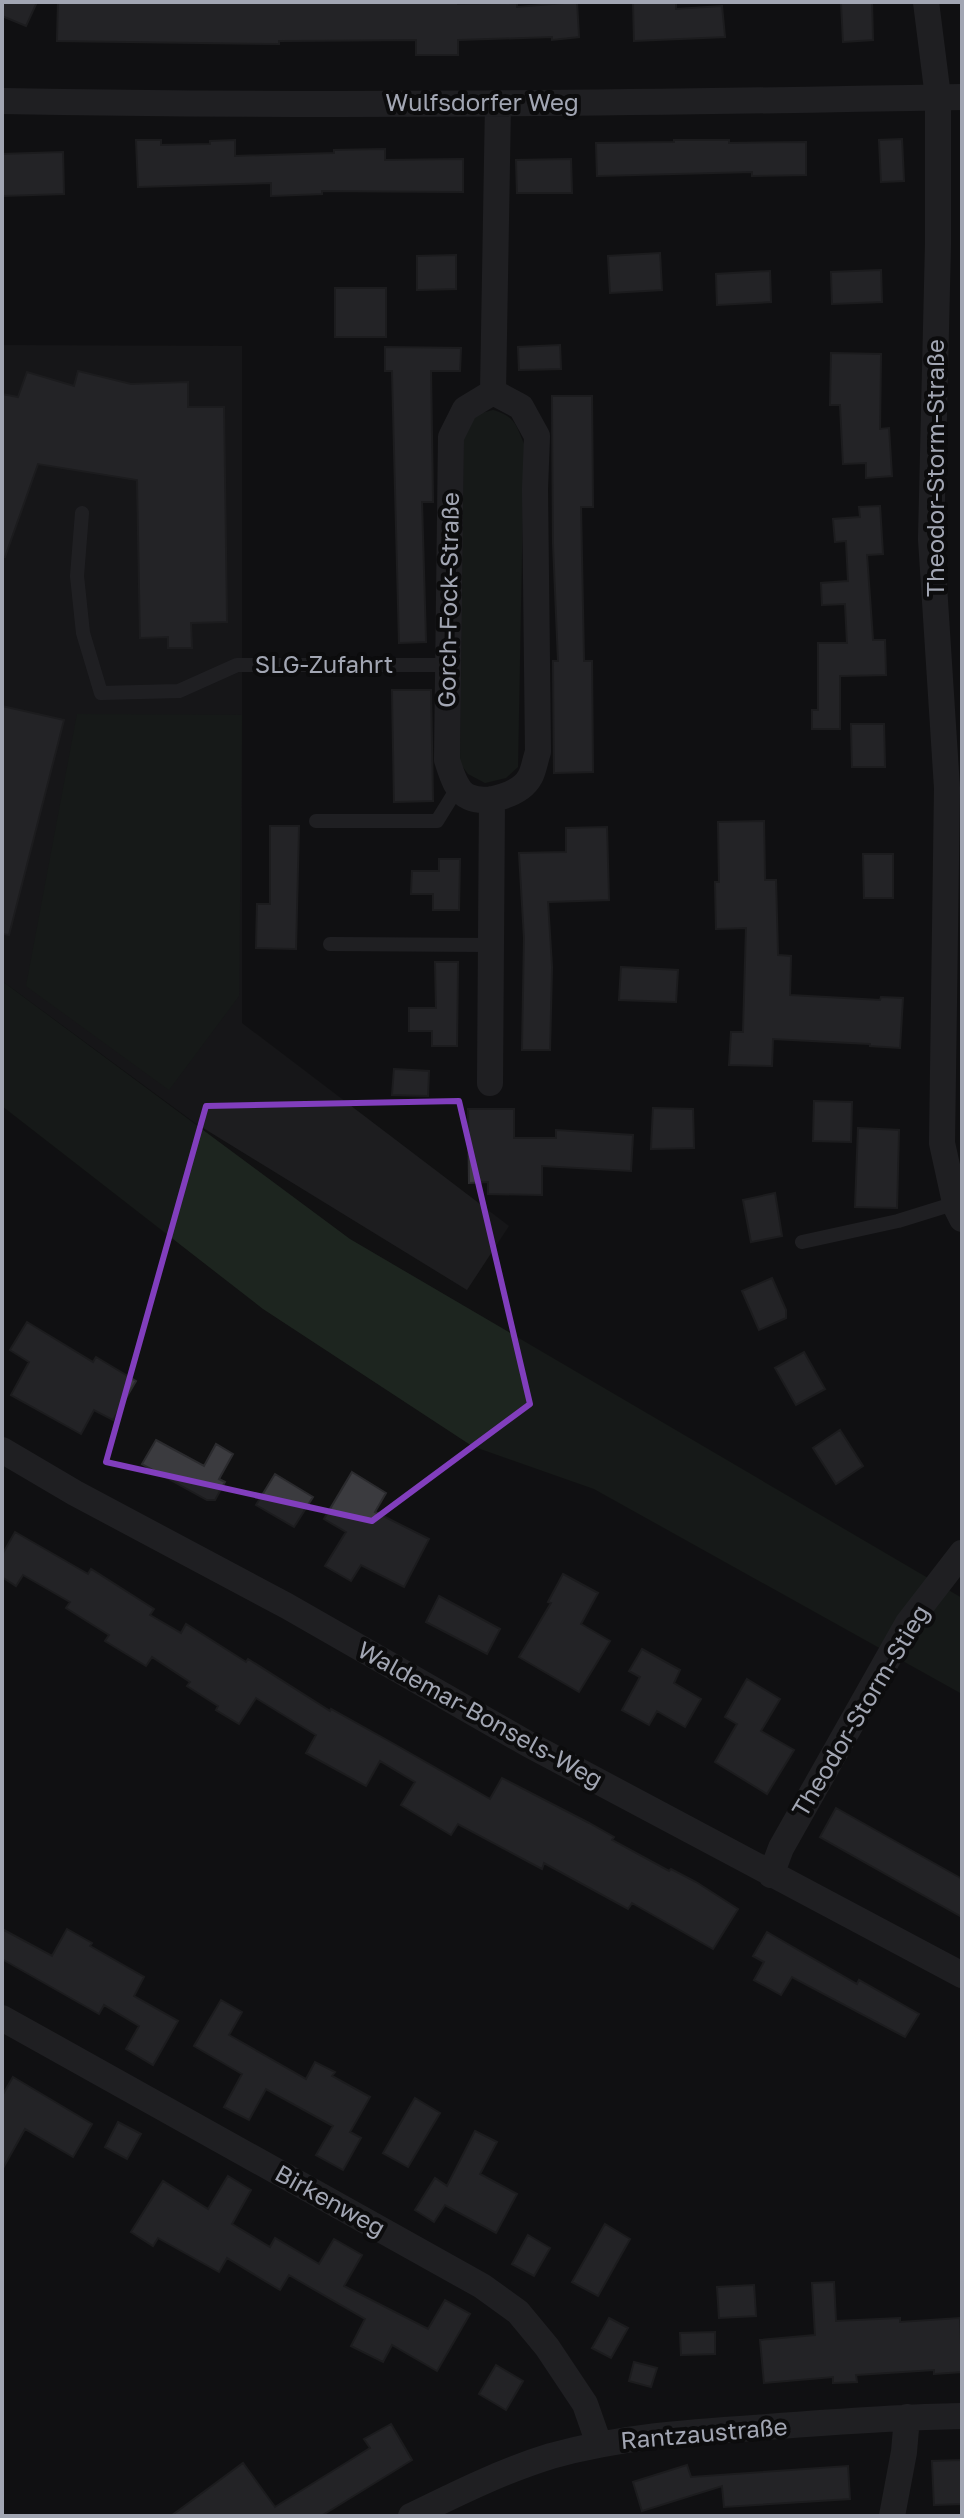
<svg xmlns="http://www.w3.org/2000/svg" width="964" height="2518" font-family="'Golos Text',sans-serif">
	<rect width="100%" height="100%" fill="#111112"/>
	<!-- built -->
	<path fill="#1d1d1f" d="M 2,345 L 242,346 L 242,1023 L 509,1226 L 467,1290 L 195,1123 L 2,981 Z"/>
	<!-- green -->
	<path fill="#1d251f" d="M 493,410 C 514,416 516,424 524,444 L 518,767 L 506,778 L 485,783 L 468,774 L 460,763 L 464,431 L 478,414 Z
		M 77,714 L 242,715 L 239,996 L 169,1090 L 26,986 Z
		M 2,981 L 350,1239 L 962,1598 L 962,1694 L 594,1489 L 472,1446 L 263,1309 L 2,1106 Z"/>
	<!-- building -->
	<path fill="#3b3b3f" stroke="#2b2b2e" stroke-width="2" d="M 2,2 L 37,2 L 26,26 L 2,16 Z
		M 58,2 L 458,2 L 458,4 L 517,3 L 517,7 L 577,2 L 579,37 L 552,40 L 552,37 L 458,40 L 458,55 L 416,55 L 416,40 L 279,41 L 279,44 L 57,41 Z
		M 633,2 L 676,2 L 676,9 L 722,6 L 725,37 L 634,41 Z
		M 841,2 L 872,2 L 873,40 L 843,42 Z
		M 902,139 L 904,181 L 881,182 L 879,140 Z
		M 136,140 L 161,140 L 161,145 L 210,144 L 210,141 L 235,140 L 235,156 L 334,153 L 334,150 L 385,149 L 385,160 L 463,159 L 463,192 L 322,191 L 322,194 L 271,196 L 271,183 L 138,187 Z
		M 674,140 L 729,140 L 729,143 L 806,142 L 806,175 L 752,176 L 752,172 L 597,176 L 596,143 L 674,142 Z
		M 63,152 L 64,194 L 2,196 L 2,154 Z
		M 571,159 L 572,193 L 517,193 L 516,160 Z
		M 660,253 L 662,290 L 610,293 L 608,256 Z
		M 456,255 L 456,289 L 417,290 L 417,256 Z
		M 881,270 L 882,302 L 832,304 L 831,272 Z
		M 770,271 L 771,302 L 717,305 L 716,274 Z
		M 335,288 L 386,288 L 386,337 L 335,337 Z
		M 560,345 L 561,369 L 519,370 L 518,347 Z
		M 385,347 L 461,348 L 460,371 L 431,371 L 433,502 L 422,502 L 426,642 L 399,643 L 392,371 L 385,371 Z
		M 831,353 L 881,354 L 880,429 L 889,428 L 892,476 L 866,478 L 866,463 L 843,464 L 840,405 L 830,405 Z
		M 78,371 L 131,384 L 188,382 L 188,407 L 224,407 L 227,622 L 191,623 L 192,648 L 168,648 L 168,637 L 140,638 L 137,480 L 38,464 L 5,557 L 2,557 L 2,394 L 18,397 L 27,372 L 74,386 Z
		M 552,396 L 592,396 L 593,507 L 581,507 L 584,661 L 592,661 L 593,772 L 554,773 L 553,661 L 558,661 L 553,543 Z
		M 880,506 L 883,554 L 867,555 L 873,640 L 885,640 L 886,675 L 840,676 L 840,729 L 812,729 L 812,710 L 818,710 L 818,643 L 847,643 L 845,604 L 822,605 L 821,583 L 848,581 L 846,541 L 835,542 L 833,519 L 860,517 L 859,507 Z
		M 392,690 L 431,690 L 433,801 L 394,802 Z
		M 2,706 L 64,720 L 9,935 L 2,934 Z
		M 851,724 L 884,724 L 885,767 L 852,767 Z
		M 764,821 L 765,880 L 776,880 L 778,955 L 791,956 L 790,995 L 880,1000 L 881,997 L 903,998 L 900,1048 L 870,1046 L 870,1044 L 773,1039 L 772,1066 L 729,1065 L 731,1032 L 743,1032 L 746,928 L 716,929 L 715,882 L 719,882 L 718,822 Z
		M 270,826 L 299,826 L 296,949 L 256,948 L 257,904 L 270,904 Z
		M 607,827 L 609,900 L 548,902 L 552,967 L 550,1050 L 522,1050 L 524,938 L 519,853 L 566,852 L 566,828 Z
		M 863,854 L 893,854 L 893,898 L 864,898 Z
		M 439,859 L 460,859 L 459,910 L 433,910 L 433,894 L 411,894 L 412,871 L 439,871 Z
		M 435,962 L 458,962 L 457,1046 L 432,1046 L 432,1031 L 409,1031 L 409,1008 L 436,1008 Z
		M 621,967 L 678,970 L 676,1002 L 619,1000 Z
		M 394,1069 L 429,1071 L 428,1096 L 392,1095 Z
		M 814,1101 L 852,1102 L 851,1142 L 813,1141 Z
		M 653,1108 L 693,1109 L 694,1148 L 651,1149 Z
		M 468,1109 L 514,1109 L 514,1138 L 556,1138 L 556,1130 L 633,1135 L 631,1171 L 542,1166 L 542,1195 L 488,1194 L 488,1182 L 469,1183 Z
		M 858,1128 L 899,1130 L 897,1208 L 855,1207 Z
		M 775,1193 L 782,1236 L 751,1242 L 743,1200 Z
		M 772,1278 L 786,1310 L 786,1318 L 759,1330 L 742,1291 Z
		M 27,1322 L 93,1362 L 96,1357 L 136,1381 L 113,1420 L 94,1410 L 81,1434 L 11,1395 L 29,1362 L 10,1350 Z
		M 804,1352 L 825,1389 L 796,1405 L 775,1368 Z
		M 840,1430 L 863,1466 L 836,1484 L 813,1448 Z
		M 156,1440 L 204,1466 L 216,1444 L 233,1454 L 219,1479 L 225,1482 L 215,1500 L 207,1500 L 142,1464 Z
		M 352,1472 L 386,1493 L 375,1512 L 429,1539 L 404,1587 L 361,1565 L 351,1581 L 325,1566 L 346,1532 L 324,1519 Z
		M 275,1474 L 313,1497 L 294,1527 L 256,1505 Z
		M 15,1532 L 88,1574 L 91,1569 L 154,1609 L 150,1615 L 181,1633 L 186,1624 L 246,1662 L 248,1659 L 330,1711 L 331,1709 L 394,1744 L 490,1799 L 502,1778 L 589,1823 L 614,1837 L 612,1840 L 669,1871 L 671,1869 L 696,1882 L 738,1909 L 713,1949 L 632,1903 L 628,1909 L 544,1863 L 542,1869 L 458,1824 L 451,1835 L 401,1805 L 415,1782 L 380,1761 L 366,1786 L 306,1753 L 316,1735 L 256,1698 L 239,1724 L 216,1710 L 218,1706 L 187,1686 L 190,1682 L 152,1657 L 146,1666 L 105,1641 L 109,1635 L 66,1608 L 70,1602 L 23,1575 L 16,1586 L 2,1577 L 2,1555 Z
		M 563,1574 L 598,1593 L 581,1624 L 610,1641 L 579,1692 L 519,1657 L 551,1603 L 548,1602 Z
		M 439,1596 L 500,1629 L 487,1654 L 426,1622 Z
		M 642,1649 L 680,1670 L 674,1683 L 701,1699 L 685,1727 L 657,1711 L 649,1725 L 622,1710 L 640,1677 L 629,1671 Z
		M 747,1679 L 780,1699 L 761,1731 L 794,1750 L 767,1794 L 715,1762 L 737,1724 L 725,1717 Z
		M 836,1808 L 962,1879 L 962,1917 L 820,1837 Z
		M 2,1929 L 52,1956 L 67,1929 L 92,1943 L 90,1946 L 144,1977 L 134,1996 L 178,2021 L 153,2065 L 126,2049 L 139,2026 L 104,2005 L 99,2014 L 2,1959 Z
		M 767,1932 L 857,1984 L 859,1980 L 919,2014 L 905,2037 L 792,1977 L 781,1995 L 754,1980 L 764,1962 L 753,1956 Z
		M 221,2000 L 242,2012 L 229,2035 L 306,2079 L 315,2062 L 335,2072 L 332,2076 L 370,2097 L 350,2132 L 361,2138 L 343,2170 L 316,2155 L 333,2126 L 266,2089 L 249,2120 L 224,2107 L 242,2074 L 194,2046 Z
		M 13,2077 L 92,2124 L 73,2157 L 25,2129 L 2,2170 L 2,2096 Z
		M 415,2098 L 440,2113 L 408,2167 L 383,2153 Z
		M 118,2122 L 141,2134 L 127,2159 L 105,2147 Z
		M 475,2131 L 497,2142 L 480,2174 L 517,2194 L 496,2233 L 445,2205 L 434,2222 L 415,2210 L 435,2178 L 447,2186 Z
		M 228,2176 L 251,2190 L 232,2224 L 270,2247 L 275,2238 L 319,2264 L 334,2239 L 362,2255 L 344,2286 L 428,2329 L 445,2300 L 470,2314 L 437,2371 L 392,2345 L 383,2362 L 351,2346 L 365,2319 L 289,2275 L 280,2290 L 227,2258 L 219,2272 L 158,2238 L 153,2246 L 131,2232 L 163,2181 L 208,2209 Z
		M 605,2224 L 630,2239 L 598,2296 L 572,2282 Z
		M 528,2235 L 550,2248 L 534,2276 L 512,2264 Z
		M 834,2282 L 836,2321 L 900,2318 L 900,2322 L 960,2318 L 962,2372 L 934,2374 L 934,2370 L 856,2375 L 857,2382 L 833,2383 L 833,2377 L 764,2383 L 760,2340 L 815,2335 L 812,2283 Z
		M 754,2285 L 756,2316 L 719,2318 L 717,2287 Z
		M 609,2318 L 628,2328 L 611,2358 L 592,2348 Z
		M 715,2332 L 715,2354 L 681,2355 L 680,2333 Z
		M 634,2362 L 657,2368 L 651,2387 L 629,2381 Z
		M 496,2365 L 523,2381 L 506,2410 L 479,2394 Z
		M 391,2424 L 412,2460 L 321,2516 L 171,2516 L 243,2463 L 275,2507 L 370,2448 L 364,2439 Z
		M 962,2460 L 962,2504 L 934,2505 L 932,2461 Z
		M 687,2465 L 691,2477 L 848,2466 L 850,2499 L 724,2507 L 722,2486 L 642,2511 L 633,2482 Z"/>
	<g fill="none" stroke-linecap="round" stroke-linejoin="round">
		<!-- lane -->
		<path stroke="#323237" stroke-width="14" d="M 82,513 L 77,576 L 83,633 L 101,693 L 179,691 L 237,665 L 449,665
			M 316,821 L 437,821 L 458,787
			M 330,944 L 490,945
			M 802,1242 L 898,1221 L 956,1203"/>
		<!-- street -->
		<path stroke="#323237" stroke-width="26" d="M 926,2 L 938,97 L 938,244 L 931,539 L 947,788 L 942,1143 L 956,1207 L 962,1219
			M 2,101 C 322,107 642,103 962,97
			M 493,392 L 521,407 L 537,436 L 535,489 L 538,752 C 535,760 534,770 530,777 C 521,794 487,805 469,797 C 456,792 451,772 447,760 L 451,437 L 465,409 Z
			M 493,392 L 498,104
			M 490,1083 L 492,799
			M 2,1450 L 75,1493 L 287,1606 L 528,1744 L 962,1975
			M 771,1875 L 781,1848 L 908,1623 L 962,1553
			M 2,2018 L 482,2286 L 518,2312 L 547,2347 L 585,2404 L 599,2444
			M 411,2516 C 456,2494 502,2471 551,2456 C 623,2436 693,2432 767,2427 C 832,2422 897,2417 962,2416
			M 892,2516 L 904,2452 L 907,2417"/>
	</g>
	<!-- marked area -->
	<path d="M0 0H964V2518H0ZM 459,1101 L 530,1404 L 372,1521 L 106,1462 L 206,1106 Z" fill="#111112" fill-opacity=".55" fill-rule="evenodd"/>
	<path fill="none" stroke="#813ebd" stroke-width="6" stroke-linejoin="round" d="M 459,1101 L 530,1404 L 372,1521 L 106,1462 L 206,1106 Z"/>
	<g text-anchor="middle" stroke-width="8" stroke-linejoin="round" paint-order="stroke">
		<!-- street labels -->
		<g font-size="24" fill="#a2a6b3" stroke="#0c0c0d">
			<text x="482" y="111">Wulfsdorfer Weg</text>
			<text transform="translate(936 468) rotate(-90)" y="8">Theodor-Storm-Straße</text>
			<text transform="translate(449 600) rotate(-89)" y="8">Gorch-Fock-Straße</text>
			<text x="324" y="673">SLG-Zufahrt</text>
			<text transform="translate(861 1711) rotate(-59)" y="8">Theodor-Storm-Stieg</text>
			<text transform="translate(480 1715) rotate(29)" y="8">Waldemar-Bonsels-Weg</text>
			<text transform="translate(330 2201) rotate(29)" y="8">Birkenweg</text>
			<text transform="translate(704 2434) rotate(-5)" y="8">Rantzaustraße</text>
		</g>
	</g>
	<!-- border -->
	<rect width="964" height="2518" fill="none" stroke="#a2a6b3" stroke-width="8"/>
</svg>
